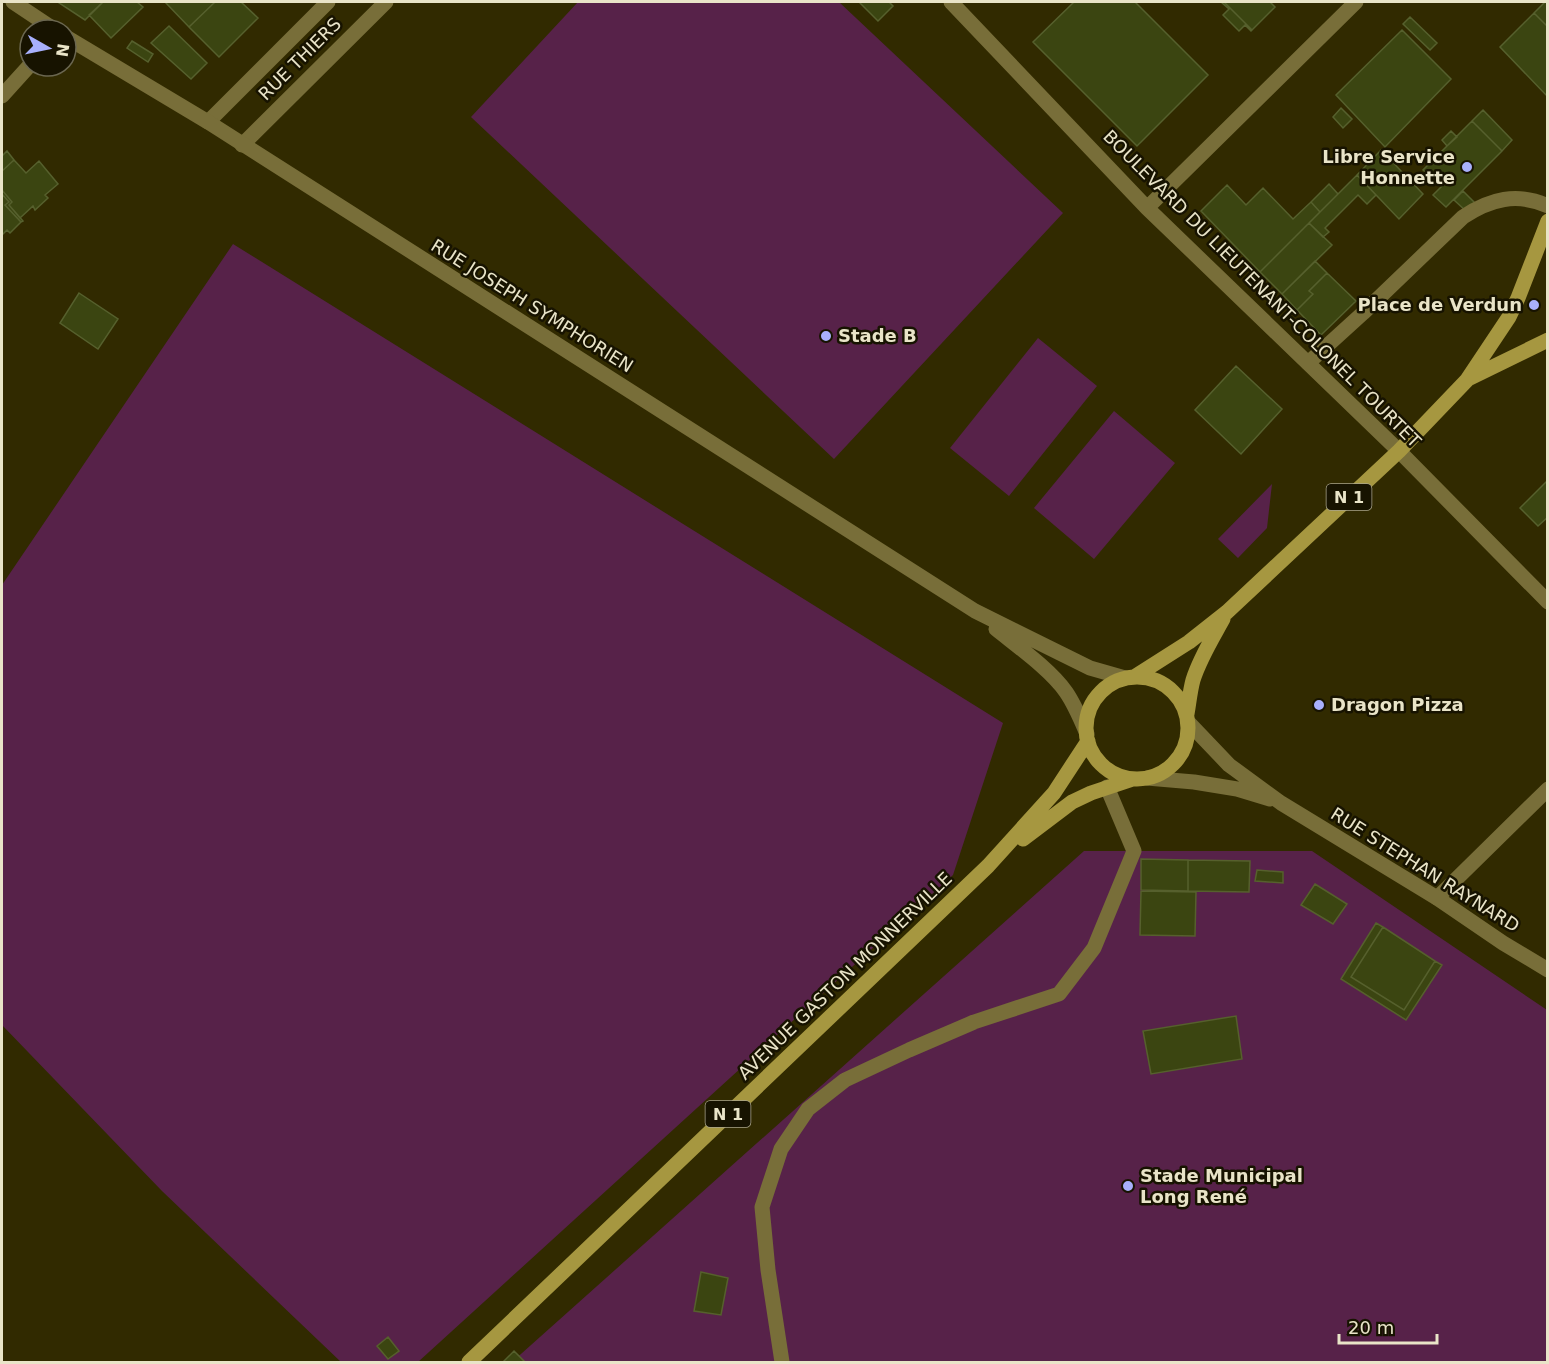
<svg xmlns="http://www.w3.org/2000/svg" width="1549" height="1364" font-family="'DejaVu Sans',sans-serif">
	<rect width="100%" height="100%" fill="#312a00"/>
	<!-- green -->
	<path fill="#572249" d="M 578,2 L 839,2 L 1063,213 L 834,459 L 471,117 Z
		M 233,244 L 1003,723 L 953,875 L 418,1362 L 341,1362 L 162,1191 L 2,1025 L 2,585 Z
		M 1038,338 L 1097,386 L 1009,496 L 950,448 Z
		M 1114,411 L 1175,463 L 1094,559 L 1034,508 Z
		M 1272,484 L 1267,528 L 1238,558 L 1218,539 Z
		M 1084,851 L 1312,851 L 1547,1010 L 1547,1362 L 512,1362 Z"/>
	<!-- building -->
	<path fill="#3b4511" stroke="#56602d" stroke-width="1.5" d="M 60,2 L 103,2 L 85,20 L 59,3 Z
		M 103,2 L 137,2 L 143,7 L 111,38 L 89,15 Z
		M 165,2 L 215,2 L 189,27 Z
		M 215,2 L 241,2 L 258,18 L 219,57 L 189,27 Z
		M 859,2 L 889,2 L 893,6 L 878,21 Z
		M 1074,2 L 1135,2 L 1208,75 L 1137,146 L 1033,42 Z
		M 1221,2 L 1224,2 L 1252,30 L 1251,31 L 1245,25 L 1239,31 L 1223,15 L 1229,9 Z
		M 1224,2 L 1270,2 L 1275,7 L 1252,30 Z
		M 1545,2 L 1548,2 L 1548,27 L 1534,13 Z
		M 1534,13 L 1548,27 L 1547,96 L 1500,47 Z
		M 1410,17 L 1437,43 L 1430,50 L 1403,24 Z
		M 169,26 L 207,63 L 191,79 L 151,43 Z
		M 1402,30 L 1451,79 L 1385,147 L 1336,95 Z
		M 132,41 L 153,54 L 148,62 L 127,48 Z
		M 1341,108 L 1352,119 L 1343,128 L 1333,117 Z
		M 1483,110 L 1512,140 L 1502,151 L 1472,121 Z
		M 1472,121 L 1502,151 L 1446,207 L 1433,195 L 1442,186 L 1423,170 Z
		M 1451,131 L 1457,137 L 1447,146 L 1442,140 Z
		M 1381,150 L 1423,194 L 1399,219 L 1357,175 Z
		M 7,151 L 14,160 L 2,171 L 2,156 Z
		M 14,160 L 26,173 L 39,161 L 58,184 L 45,195 L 48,198 L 35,210 L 33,206 L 20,218 L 9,205 L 12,202 L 2,190 L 2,171 Z
		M 1357,175 L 1376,195 L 1367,204 L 1358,195 L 1325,228 L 1329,232 L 1323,237 L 1309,223 Z
		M 1329,184 L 1338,194 L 1320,212 L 1311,202 Z
		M 1227,185 L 1246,205 L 1263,188 L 1293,219 L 1311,202 L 1320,212 L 1260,272 L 1201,211 Z
		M 2,190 L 12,202 L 9,205 L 23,221 L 21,222 L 5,205 L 9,202 L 2,194 Z
		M 1463,191 L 1475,203 L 1466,211 L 1454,200 Z
		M 2,194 L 9,202 L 5,205 L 21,222 L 10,233 L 7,230 L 2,235 Z
		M 1309,223 L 1332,245 L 1282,294 L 1260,272 Z
		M 1315,261 L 1327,273 L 1309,291 L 1313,294 L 1297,310 L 1282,294 Z
		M 1327,273 L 1356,301 L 1321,335 L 1297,310 L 1313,294 L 1309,291 Z
		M 79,293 L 118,319 L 98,349 L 60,323 Z
		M 1236,366 L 1282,409 L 1241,454 L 1195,410 Z
		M 1548,480 L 1548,517 L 1538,526 L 1520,508 Z
		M 1141,859 L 1188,860 L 1188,891 L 1141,890 Z
		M 1188,860 L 1250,861 L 1249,892 L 1188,891 Z
		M 1257,870 L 1283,872 L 1283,883 L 1255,881 Z
		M 1315,884 L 1347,904 L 1333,924 L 1301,905 Z
		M 1141,891 L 1196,892 L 1195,936 L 1140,935 Z
		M 1376,923 L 1383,927 L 1351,977 L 1404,1010 L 1435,961 L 1442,965 L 1406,1020 L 1341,979 Z
		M 1383,927 L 1435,961 L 1404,1010 L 1351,977 Z
		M 1236,1016 L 1242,1059 L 1151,1074 L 1143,1031 Z
		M 701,1272 L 728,1278 L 721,1315 L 694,1311 Z
		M 388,1337 L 399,1351 L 388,1359 L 377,1346 Z
		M 514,1351 L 525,1362 L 503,1362 Z"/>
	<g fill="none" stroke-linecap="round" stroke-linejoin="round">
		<!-- service -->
		<path stroke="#786e39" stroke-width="15" d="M 1308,363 L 1363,313 L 1463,217 C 1490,199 1517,192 1548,206
			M 782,1362 L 768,1270 L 762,1207 L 781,1149 L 808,1109 L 845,1080 L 909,1050 L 974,1022 L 1059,994 L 1094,948 L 1134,851 L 1107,787"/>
		<!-- minor -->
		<path stroke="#786e39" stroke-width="15" d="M 951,2 L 1147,208 L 1399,451 L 1548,602
			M 2,96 L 30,65
			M 208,122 L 328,2
			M 242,145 L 386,2
			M 1147,208 L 1356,2
			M 1437,898 L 1548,789"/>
		<!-- tertiary -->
		<path stroke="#786e39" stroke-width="15" d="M 13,2 L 55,30
			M 66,37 L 208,122 L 975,611 L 1090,668 L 1125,678
			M 996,629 C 1017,646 1051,670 1066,692 C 1075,705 1081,720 1087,734
			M 1188,722 L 1229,765 L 1281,803 L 1437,898 L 1503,943 L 1548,970
			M 1147,778 L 1194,782 L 1237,789 L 1270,799"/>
		<!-- primary -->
		<path stroke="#a69740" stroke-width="15" d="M 1470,378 L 1548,340
			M 1134,677 L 1189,642 L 1227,612 L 1399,451 L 1467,380 L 1509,317 L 1518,298 L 1548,221
			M1086 728a51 51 0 1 1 102 0a51 51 0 1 1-102 0Z
			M 1187,714 C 1189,703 1190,691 1193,680 C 1200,658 1212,639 1223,619
			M 1023,839 L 1072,802 L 1091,793 L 1133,779
			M 469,1362 L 988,866 L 1054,793 L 1088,741"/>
	</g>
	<!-- markers -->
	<g fill="#a8b0fc" stroke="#171300" stroke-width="2">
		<circle cx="1467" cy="167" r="6"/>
		<circle cx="1534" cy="305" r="6"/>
		<circle cx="826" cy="336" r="6"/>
		<circle cx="1319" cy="705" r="6"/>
		<circle cx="1128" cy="1186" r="6"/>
	</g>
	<g text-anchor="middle" stroke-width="5" stroke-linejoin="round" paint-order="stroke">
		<!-- shield labels -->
		<g fill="#171300" stroke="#aaa58c" stroke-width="1.5">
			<rect x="1326.5" y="484" width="45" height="26" rx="4.5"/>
			<rect x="705.5" y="1101" width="45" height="26" rx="4.5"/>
		</g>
		<g font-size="16" font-weight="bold" fill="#e9e4c8">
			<text x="1349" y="503">N 1</text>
			<text x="728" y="1120">N 1</text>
		</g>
		<!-- street labels -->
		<g font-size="18" fill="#e9e4c8" stroke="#171300">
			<text transform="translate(300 59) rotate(-45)" y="6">RUE THIERS</text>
			<text transform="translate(1262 289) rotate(45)" y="6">BOULEVARD DU LIEUTENANT-COLONEL TOURTET</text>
			<text transform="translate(532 306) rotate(32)" y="6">RUE JOSEPH SYMPHORIEN</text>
			<text transform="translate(1425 870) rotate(32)" y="6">RUE STEPHAN RAYNARD</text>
			<text transform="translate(845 976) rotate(-44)" y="6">AVENUE GASTON MONNERVILLE</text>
		</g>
		<!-- poi labels -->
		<g font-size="18" font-weight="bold" fill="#e9e4c8" stroke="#171300" text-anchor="start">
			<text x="1455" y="163" text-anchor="end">Libre Service<tspan x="1455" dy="21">Honnette</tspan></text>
			<text x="1522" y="311" text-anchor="end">Place de Verdun</text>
			<text x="838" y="342">Stade B</text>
			<text x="1331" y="711">Dragon Pizza</text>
			<text x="1140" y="1182">Stade Municipal<tspan x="1140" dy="21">Long René</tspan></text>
		</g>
	</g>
	<!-- border -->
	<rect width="1549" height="1364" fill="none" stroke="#e9e4c8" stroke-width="6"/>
	<!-- north arrow -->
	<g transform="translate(48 48) rotate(99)"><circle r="28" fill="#171300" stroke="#6b6750" stroke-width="1.5"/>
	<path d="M0-4.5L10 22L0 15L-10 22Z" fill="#a8b0fc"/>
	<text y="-9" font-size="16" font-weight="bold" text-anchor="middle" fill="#e9e4c8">N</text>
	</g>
	<!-- scale -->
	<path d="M1339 1334v9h98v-9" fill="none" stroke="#e9e4c8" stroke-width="3"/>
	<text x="1348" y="1334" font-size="18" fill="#e9e4c8" stroke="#171300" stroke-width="4.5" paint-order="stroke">20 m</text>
</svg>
